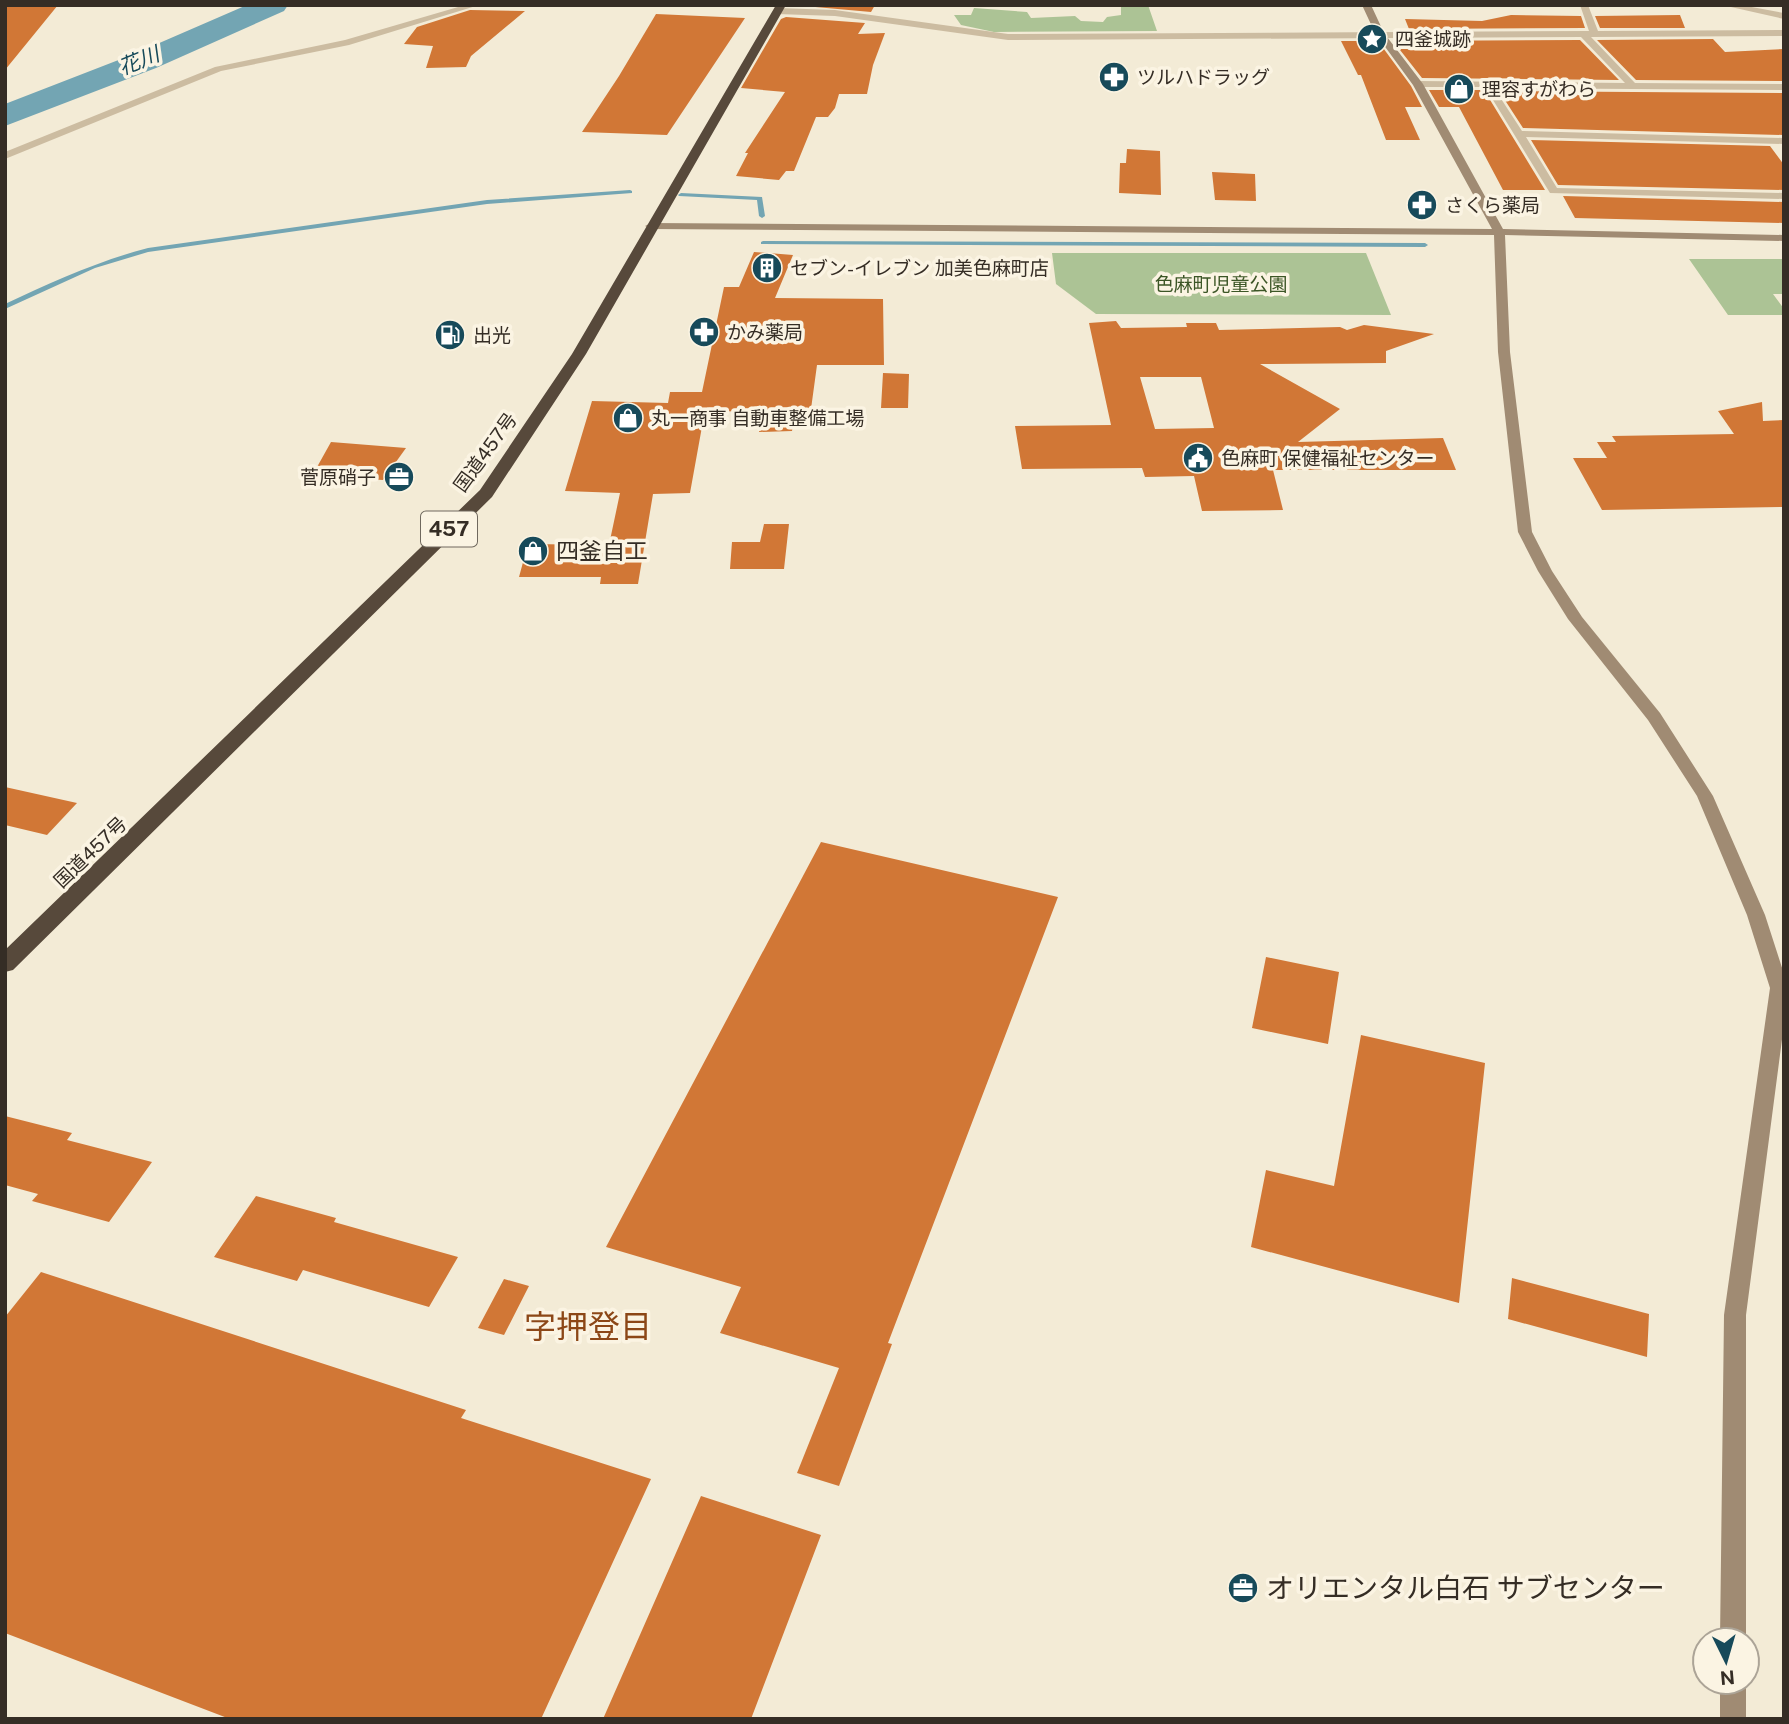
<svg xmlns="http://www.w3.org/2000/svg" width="1789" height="1724" font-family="'Public Sans','Noto Sans JP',sans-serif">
	<rect width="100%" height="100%" fill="#f3ebd6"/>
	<!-- green -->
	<path fill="#acc395" d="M 1121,5 L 1148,5 L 1157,31 L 994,32 L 961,25 L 954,15 L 971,15 L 974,8 L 1027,12 L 1031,18 L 1075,16 L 1081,21 L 1103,22 L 1107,17 L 1121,15 Z
		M 1052,253 L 1366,253 L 1391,315 L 1096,314 L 1056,284 Z
		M 1689,259 L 1784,259 L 1784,280 L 1782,280 L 1784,294 L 1773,294 L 1784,309 L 1784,315 L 1728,315 Z"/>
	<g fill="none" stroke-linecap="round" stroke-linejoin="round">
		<!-- stream -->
		<path fill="#73a5b3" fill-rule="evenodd" d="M 630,190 L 632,191 L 632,193 L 487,204 L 148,252 L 95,268 L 5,309 L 5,304 C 52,282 98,261 148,248 L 487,200 Z
			M 681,193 L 762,197 L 765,216 L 762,218 L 759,216 L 757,200 L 679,196 L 678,195 Z
			M 763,241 L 1425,243 L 1428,245 L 1425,247 L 761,244 L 761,242 Z"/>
		<!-- river -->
		<path fill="#73a5b3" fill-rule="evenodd" d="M 247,5 L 288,5 L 284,11 L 156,68 L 5,126 L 5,104 L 134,54 Z"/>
	</g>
	<!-- building -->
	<path fill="#d17736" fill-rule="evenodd" d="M 5,5 L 58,5 L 5,70 Z
		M 793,5 L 875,5 L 871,12 Z
		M 470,10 L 525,11 L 471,56 L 466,67 L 426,68 L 433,46 L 404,44 L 417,27 Z
		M 656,14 L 745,18 L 667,135 L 582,132 L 619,76 Z
		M 1511,15 L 1581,16 L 1585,28 L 1409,29 L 1405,19 L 1482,21 Z
		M 1680,15 L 1685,28 L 1600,28 L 1595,16 Z
		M 786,17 L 865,23 L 858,34 L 885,33 L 873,65 L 867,94 L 839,94 L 835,108 L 828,117 L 816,117 L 794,171 L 786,171 L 779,180 L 736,176 L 748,153 L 745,153 L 785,92 L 741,88 L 781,19 Z
		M 1713,39 L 1725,52 L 1784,49 L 1784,81 L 1636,80 L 1597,40 Z
		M 1580,40 L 1619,80 L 1422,78 L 1393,41 Z
		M 1341,41 L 1378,41 L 1411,86 L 1422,107 L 1405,107 L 1420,140 L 1386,140 L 1361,75 L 1358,75 Z
		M 1429,90 L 1484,90 L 1545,190 L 1503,190 L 1459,107 L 1439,107 Z
		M 1499,91 L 1784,93 L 1784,135 L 1523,128 Z
		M 1531,140 L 1770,146 L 1784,165 L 1784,190 L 1558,185 Z
		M 1127,149 L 1160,151 L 1161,195 L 1119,193 L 1120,163 L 1126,163 Z
		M 1212,172 L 1255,174 L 1256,201 L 1215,200 Z
		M 1563,196 L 1784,202 L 1784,223 L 1575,218 Z
		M 754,252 L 793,255 L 775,298 L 883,299 L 884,365 L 817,365 L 811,409 L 796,409 L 792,431 L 759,432 L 762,413 L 705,410 L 690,493 L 653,494 L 638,584 L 600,584 L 601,577 L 519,577 L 528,544 L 609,545 L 620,493 L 565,491 L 592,401 L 668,403 L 670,392 L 702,392 L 724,287 L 739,287 Z
		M 1116,321 L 1121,328 L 1187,327 L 1186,323 L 1216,323 L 1219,330 L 1340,327 L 1347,330 L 1364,325 L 1434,334 L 1386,351 L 1386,363 L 1260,364 L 1340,409 L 1298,442 L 1443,438 L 1456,470 L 1273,470 L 1283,510 L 1202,511 L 1194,476 L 1145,477 L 1142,468 L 1022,469 L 1015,426 L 1111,425 L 1089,323 ZM 1140,377 L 1201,377 L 1214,428 L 1155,429 Z
		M 883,373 L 909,374 L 908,408 L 881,408 Z
		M 1762,402 L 1763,421 L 1784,420 L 1784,507 L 1602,510 L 1573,458 L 1607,458 L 1597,442 L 1616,442 L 1612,436 L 1734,434 L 1718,411 Z
		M 331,442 L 406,448 L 383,480 L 312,476 Z
		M 764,524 L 789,524 L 784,569 L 730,569 L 732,542 L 760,542 Z
		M 5,787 L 77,803 L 47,835 L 5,825 Z
		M 821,842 L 1058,897 L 888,1343 L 892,1344 L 839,1486 L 797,1473 L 839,1368 L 720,1333 L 741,1287 L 606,1247 Z
		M 1266,957 L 1339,972 L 1328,1044 L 1252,1028 Z
		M 1361,1035 L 1485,1063 L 1459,1303 L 1251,1247 L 1266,1170 L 1334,1186 Z
		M 5,1116 L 72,1133 L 67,1140 L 152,1162 L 109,1222 L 32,1201 L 38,1194 L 5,1185 Z
		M 256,1196 L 336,1218 L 334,1222 L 458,1257 L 429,1307 L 303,1270 L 297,1281 L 214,1257 Z
		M 41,1272 L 466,1410 L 461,1418 L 651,1479 L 541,1719 L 230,1719 L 5,1633 L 5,1317 Z
		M 1512,1278 L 1649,1314 L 1647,1357 L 1508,1319 Z
		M 504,1279 L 529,1286 L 504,1335 L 478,1328 Z
		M 701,1496 L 821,1535 L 751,1719 L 603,1719 Z"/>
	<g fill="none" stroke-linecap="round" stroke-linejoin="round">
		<!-- street -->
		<path fill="#ccbca1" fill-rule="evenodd" d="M 465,5 L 479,5 L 349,45 L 221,71 L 5,159 L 5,152 L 215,67 L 345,40 Z
			M 1580,5 L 1588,5 L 1598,31 L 1784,30 L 1784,36 L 1591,37 L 1635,83 L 1784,84 L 1784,90 L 1494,88 L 1522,131 L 1784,138 L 1784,144 L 1526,137 L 1557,188 L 1784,193 L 1784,199 L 1550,193 L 1485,87 L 1418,87 L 1413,84 L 1418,81 L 1625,83 L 1581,37 L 1008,40 L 835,16 L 777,14 L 773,11 L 777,8 L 835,10 L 1008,34 L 1589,31 Z
			M 1722,5 L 1741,5 L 1784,13 L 1784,19 Z"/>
		<!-- secondary -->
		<path fill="#a08b73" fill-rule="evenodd" d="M 1362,5 L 1371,5 L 1384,33 L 1423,84 L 1503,229 L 1784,235 L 1784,241 L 1505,235 L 1510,352 L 1532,532 L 1552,571 L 1582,617 L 1660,713 L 1713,796 L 1765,915 L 1784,974 L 1784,1024 L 1746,1315 L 1746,1640 L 1720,1640 L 1724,1315 L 1770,988 L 1747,915 L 1697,796 L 1648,720 L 1568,619 L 1538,571 L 1518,532 L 1498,352 L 1494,235 L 651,229 L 645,226 L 651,223 L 1492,229 L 1413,85 L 1375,33 Z
			M 1720,1682 L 1746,1682 L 1746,1719 L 1720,1719 Z"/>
		<!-- highway -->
		<path fill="#57493b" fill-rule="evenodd" d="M 776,5 L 786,5 L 586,354 L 492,497 L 13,970 L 5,972 L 5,950 L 480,490 L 572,354 Z"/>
	</g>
	<!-- icons -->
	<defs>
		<g id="sight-disc" transform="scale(1.575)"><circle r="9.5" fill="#174a5a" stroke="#fbf4e3"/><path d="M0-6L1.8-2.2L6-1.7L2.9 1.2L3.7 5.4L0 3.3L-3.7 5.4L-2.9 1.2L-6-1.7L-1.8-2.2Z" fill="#fff"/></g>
		<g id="pharmacy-disc" transform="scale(1.575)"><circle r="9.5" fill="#174a5a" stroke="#fbf4e3"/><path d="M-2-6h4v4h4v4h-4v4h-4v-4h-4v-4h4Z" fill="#fff"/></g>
		<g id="shop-disc" transform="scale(1.575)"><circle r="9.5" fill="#174a5a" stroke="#fbf4e3"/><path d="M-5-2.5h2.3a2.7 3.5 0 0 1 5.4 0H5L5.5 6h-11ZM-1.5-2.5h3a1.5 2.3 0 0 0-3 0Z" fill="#fff"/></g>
		<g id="building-disc" transform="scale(1.575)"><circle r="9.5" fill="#174a5a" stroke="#fbf4e3"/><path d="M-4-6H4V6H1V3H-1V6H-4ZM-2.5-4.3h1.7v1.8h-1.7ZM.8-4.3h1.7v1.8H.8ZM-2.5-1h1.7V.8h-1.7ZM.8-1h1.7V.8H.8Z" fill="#fff"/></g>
		<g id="fuel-disc" transform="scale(1.575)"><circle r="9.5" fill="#174a5a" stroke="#fbf4e3"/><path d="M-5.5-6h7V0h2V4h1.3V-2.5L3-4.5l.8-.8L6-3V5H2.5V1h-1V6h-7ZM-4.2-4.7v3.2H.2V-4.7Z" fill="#fff"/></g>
		<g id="civic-disc" transform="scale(1.575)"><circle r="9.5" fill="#174a5a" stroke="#fbf4e3"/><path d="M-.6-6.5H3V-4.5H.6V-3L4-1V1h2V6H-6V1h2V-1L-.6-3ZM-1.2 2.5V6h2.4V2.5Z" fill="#fff"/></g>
		<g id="office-disc" transform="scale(1.575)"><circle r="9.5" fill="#174a5a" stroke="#fbf4e3"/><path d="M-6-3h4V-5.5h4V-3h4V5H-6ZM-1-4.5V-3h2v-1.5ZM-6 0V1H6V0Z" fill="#fff"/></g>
	</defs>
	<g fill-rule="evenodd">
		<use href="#sight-disc" x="1372" y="39"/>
		<use href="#pharmacy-disc" x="1114" y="77"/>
		<use href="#shop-disc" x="1459" y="89"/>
		<use href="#pharmacy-disc" x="1422" y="205"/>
		<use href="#building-disc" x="767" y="268"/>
		<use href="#pharmacy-disc" x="704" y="332"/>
		<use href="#fuel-disc" x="450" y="335"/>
		<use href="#shop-disc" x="628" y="418"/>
		<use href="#civic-disc" x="1198" y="458"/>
		<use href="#office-disc" x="399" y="477"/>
		<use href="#shop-disc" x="533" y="551"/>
		<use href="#office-disc" x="1243" y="1588"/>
	</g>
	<g text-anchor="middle" stroke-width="7" stroke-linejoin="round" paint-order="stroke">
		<!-- far-poi labels -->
		<g font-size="19" fill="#352d25" stroke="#fbf4e3" text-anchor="start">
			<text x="1395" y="46">四釜城跡</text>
			<text x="1137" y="84">ツルハドラッグ</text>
			<text x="1482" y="96">理容すがわら</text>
			<text x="1445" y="212">さくら薬局</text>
			<text x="790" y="275">セブン-イレブン 加美色麻町店</text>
			<text x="727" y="339">かみ薬局</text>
			<text x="473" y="342">出光</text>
			<text x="651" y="425">丸一商事 自動車整備工場</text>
			<text x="1221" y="465">色麻町 保健福祉センター</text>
			<text x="376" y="484" text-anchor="end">菅原硝子</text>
		</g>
		<!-- far-park labels -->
		<g font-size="19" fill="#3c5626" stroke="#fbf4e3">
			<text x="1221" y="291">色麻町児童公園</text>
		</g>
		<!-- far-street labels -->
		<g font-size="19" fill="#352d25" stroke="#fbf4e3">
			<text transform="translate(485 452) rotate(-54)" y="7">国道457号</text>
			<text transform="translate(90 852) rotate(-44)" y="7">国道457号</text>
		</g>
		<!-- far-water labels -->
		<g font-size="21" font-style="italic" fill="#174a5a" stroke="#fbf4e3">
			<text transform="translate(139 61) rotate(-22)" y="7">花川</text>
		</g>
		<!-- shield labels -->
		<rect fill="#fbf4e3" stroke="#70695e" stroke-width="2" x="421" y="511.5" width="56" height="35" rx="5"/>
		<g font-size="21" font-weight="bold" fill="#352d25">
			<text x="449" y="536">457</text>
		</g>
		<!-- poi labels -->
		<g font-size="23" fill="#352d25" stroke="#fbf4e3" text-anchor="start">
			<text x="556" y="559">四釜自工</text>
		</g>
		<!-- near-poi labels -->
		<g font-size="28" fill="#352d25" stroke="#fbf4e3" text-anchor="start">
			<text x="1266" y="1598">オリエンタル白石 サブセンター</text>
		</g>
		<!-- near-quarter labels -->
		<g font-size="32" fill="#8c4717" stroke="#fbf4e3">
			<text x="588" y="1338">字押登目</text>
		</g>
	</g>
	<!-- border -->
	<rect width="1789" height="1724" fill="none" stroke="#352d25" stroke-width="14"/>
	<!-- north arrow -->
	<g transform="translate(1726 1661) rotate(175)"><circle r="33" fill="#fbf4e3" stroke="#aca497" stroke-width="2"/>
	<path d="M0-5L12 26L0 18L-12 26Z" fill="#174a5a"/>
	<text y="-10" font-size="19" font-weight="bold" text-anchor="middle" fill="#352d25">N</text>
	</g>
</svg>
